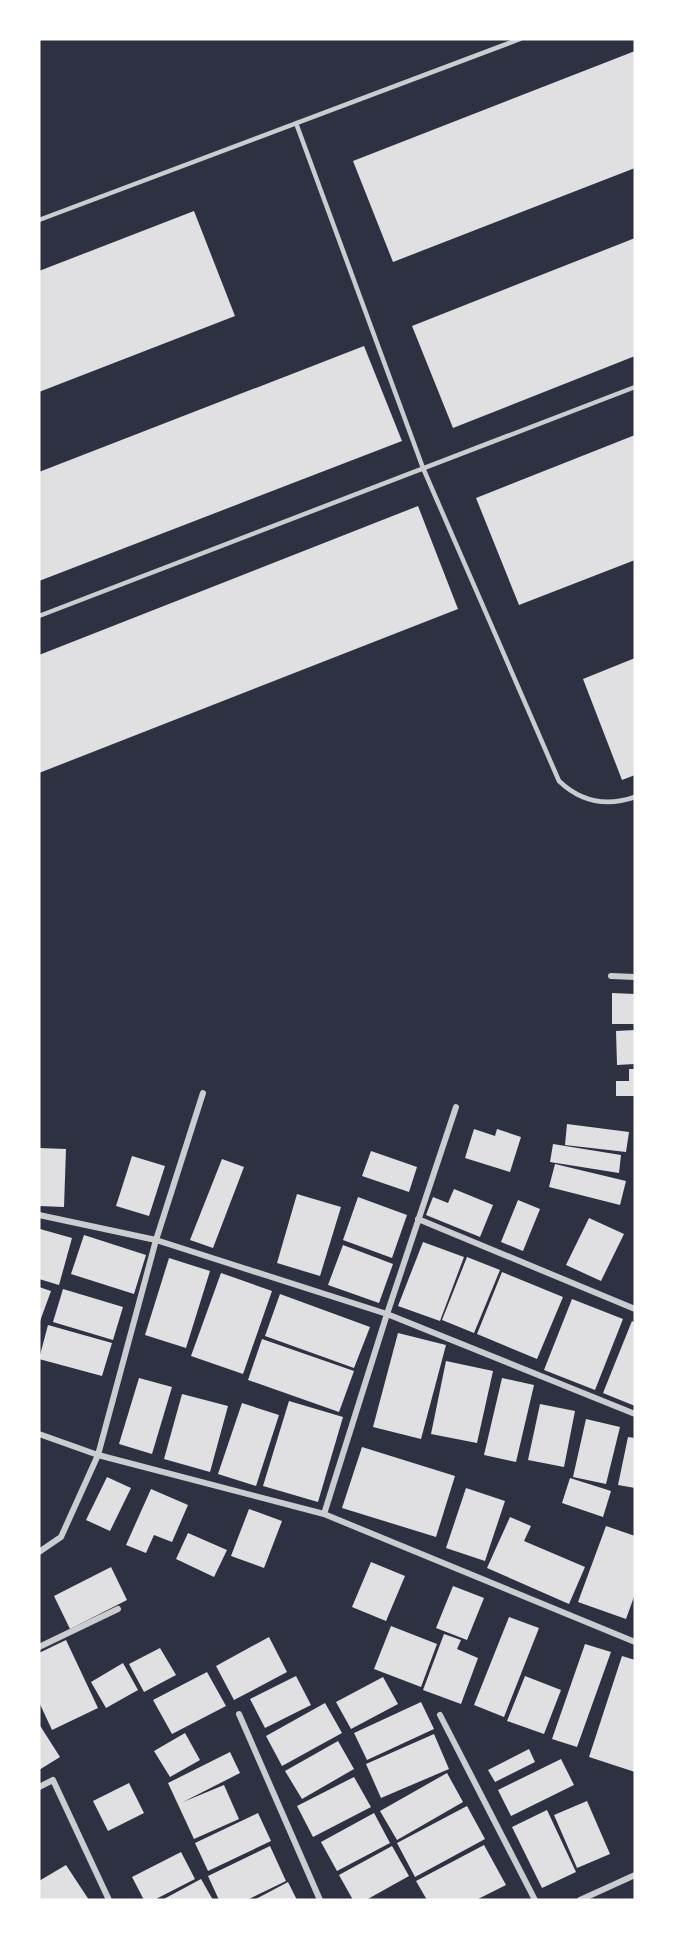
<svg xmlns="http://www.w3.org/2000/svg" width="674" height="1939" font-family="'Zilla Slab',serif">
	<rect width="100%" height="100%" fill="#2d3142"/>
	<!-- building -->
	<path fill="#e0e0e3" d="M 635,51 L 635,168 L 393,262 L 353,161 Z
		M 194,211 L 235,316 L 39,392 L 39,271 Z
		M 635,238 L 635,356 L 453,428 L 412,326 Z
		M 364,346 L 402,441 L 39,581 L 39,472 Z
		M 635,435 L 635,560 L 519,605 L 476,498 Z
		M 418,506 L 458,609 L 39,773 L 39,655 Z
		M 635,658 L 635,775 L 622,780 L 583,679 Z
		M 612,993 L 635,994 L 635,1024 L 612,1024 Z
		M 635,1030 L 635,1064 L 617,1065 L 616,1031 Z
		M 629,1069 L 635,1069 L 635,1096 L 616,1096 L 616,1081 L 629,1081 Z
		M 567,1124 L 629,1132 L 626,1152 L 565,1145 Z
		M 474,1129 L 495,1136 L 497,1129 L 521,1137 L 510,1172 L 465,1158 Z
		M 553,1144 L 621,1155 L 619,1173 L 550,1162 Z
		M 39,1148 L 66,1149 L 64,1207 L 39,1206 Z
		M 371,1151 L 417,1167 L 409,1192 L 362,1176 Z
		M 132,1156 L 165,1166 L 149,1216 L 116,1206 Z
		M 222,1159 L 244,1167 L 213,1248 L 190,1240 Z
		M 555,1164 L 626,1181 L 620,1205 L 549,1187 Z
		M 454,1189 L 493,1205 L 480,1237 L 426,1215 L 433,1197 L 448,1203 Z
		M 297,1194 L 341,1207 L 320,1276 L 277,1263 Z
		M 358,1197 L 407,1215 L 392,1258 L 343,1240 Z
		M 518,1200 L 540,1209 L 523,1251 L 501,1242 Z
		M 589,1218 L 624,1234 L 601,1281 L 566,1265 Z
		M 40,1229 L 72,1238 L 59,1285 L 39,1279 Z
		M 84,1235 L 146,1255 L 134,1294 L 71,1274 Z
		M 423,1242 L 464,1257 L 440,1321 L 398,1306 Z
		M 343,1245 L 393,1264 L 379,1303 L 328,1285 Z
		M 467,1257 L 500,1270 L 474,1333 L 442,1320 Z
		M 169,1258 L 210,1271 L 186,1348 L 145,1335 Z
		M 502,1272 L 563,1297 L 537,1359 L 477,1334 Z
		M 221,1273 L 272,1291 L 243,1374 L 191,1356 Z
		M 39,1287 L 51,1291 L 39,1324 Z
		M 63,1289 L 123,1307 L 113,1340 L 53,1322 Z
		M 280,1294 L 370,1327 L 354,1368 L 265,1336 Z
		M 572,1299 L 623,1319 L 595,1390 L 544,1370 Z
		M 632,1321 L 635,1323 L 635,1406 L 603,1393 Z
		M 48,1325 L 112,1343 L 102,1376 L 39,1359 Z
		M 398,1333 L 446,1345 L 421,1439 L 373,1427 Z
		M 262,1339 L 354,1371 L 339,1412 L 248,1380 Z
		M 446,1361 L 493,1371 L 477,1443 L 431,1434 Z
		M 139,1378 L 172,1387 L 152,1454 L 119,1444 Z
		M 502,1378 L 534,1385 L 516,1462 L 484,1455 Z
		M 182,1394 L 228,1406 L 210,1472 L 164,1459 Z
		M 289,1401 L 343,1417 L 318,1502 L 263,1486 Z
		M 242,1403 L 279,1415 L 256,1486 L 218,1474 Z
		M 540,1404 L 575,1411 L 564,1467 L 528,1460 Z
		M 586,1419 L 620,1427 L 606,1484 L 573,1477 Z
		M 628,1437 L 635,1438 L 635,1488 L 618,1485 Z
		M 362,1447 L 455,1476 L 436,1537 L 342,1508 Z
		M 107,1477 L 131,1488 L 110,1531 L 86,1520 Z
		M 570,1478 L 611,1491 L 603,1517 L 562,1503 Z
		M 466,1488 L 505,1501 L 485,1561 L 446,1548 Z
		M 151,1489 L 188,1505 L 172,1542 L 154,1535 L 146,1553 L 126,1545 Z
		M 249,1509 L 282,1521 L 264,1568 L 231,1556 Z
		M 510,1517 L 531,1526 L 524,1541 L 585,1567 L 569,1604 L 487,1568 Z
		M 606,1526 L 635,1536 L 635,1594 L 626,1619 L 578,1602 Z
		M 188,1533 L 227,1550 L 214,1577 L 176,1559 Z
		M 371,1562 L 405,1576 L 386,1621 L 352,1607 Z
		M 111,1567 L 127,1600 L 70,1629 L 54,1596 Z
		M 453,1586 L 484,1598 L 467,1640 L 436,1628 Z
		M 509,1617 L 539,1628 L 504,1717 L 474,1705 Z
		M 391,1626 L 437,1644 L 421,1687 L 374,1669 Z
		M 444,1634 L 461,1640 L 457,1649 L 478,1658 L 461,1704 L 423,1690 Z
		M 269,1637 L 287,1672 L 234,1700 L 216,1666 Z
		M 66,1640 L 98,1708 L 52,1730 L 39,1702 L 39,1653 Z
		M 585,1644 L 611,1652 L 577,1747 L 552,1739 Z
		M 160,1648 L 176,1675 L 144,1692 L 129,1664 Z
		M 622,1656 L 635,1660 L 635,1772 L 589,1757 Z
		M 123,1663 L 138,1690 L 106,1708 L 91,1682 Z
		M 207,1672 L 226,1706 L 172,1734 L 153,1700 Z
		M 296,1676 L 311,1705 L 265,1728 L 250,1699 Z
		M 525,1676 L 561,1690 L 544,1734 L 507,1721 Z
		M 383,1677 L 398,1704 L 351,1729 L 336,1702 Z
		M 421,1702 L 434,1729 L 367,1760 L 354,1733 Z
		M 325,1703 L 342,1733 L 282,1766 L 266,1736 Z
		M 39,1724 L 60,1757 L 39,1770 Z
		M 185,1733 L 200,1760 L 170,1777 L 154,1751 Z
		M 434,1734 L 449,1769 L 381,1798 L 366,1764 Z
		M 338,1741 L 354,1769 L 302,1799 L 285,1771 Z
		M 529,1749 L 535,1762 L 495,1782 L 488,1770 Z
		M 230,1752 L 240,1773 L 183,1802 L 224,1785 L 239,1819 L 194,1839 L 168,1783 Z
		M 561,1759 L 574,1785 L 511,1816 L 498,1790 Z
		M 447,1773 L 463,1802 L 397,1840 L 380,1811 Z
		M 354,1777 L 371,1807 L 313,1837 L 297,1806 Z
		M 129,1783 L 144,1813 L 108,1831 L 93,1801 Z
		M 587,1801 L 610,1854 L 577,1868 L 554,1815 Z
		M 467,1806 L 485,1839 L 415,1877 L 397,1843 Z
		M 547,1810 L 576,1872 L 542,1888 L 512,1827 Z
		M 258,1813 L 271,1841 L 208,1871 L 195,1843 Z
		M 374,1813 L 390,1843 L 337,1871 L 321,1842 Z
		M 484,1845 L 506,1885 L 476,1900 L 427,1900 L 416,1881 Z
		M 270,1846 L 286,1881 L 247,1900 L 219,1900 L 208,1876 Z
		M 392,1846 L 409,1876 L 366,1900 L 353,1900 L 339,1875 Z
		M 181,1852 L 195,1879 L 154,1900 L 144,1900 L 132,1877 Z
		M 66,1865 L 89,1900 L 39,1900 L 39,1881 Z
		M 201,1879 L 213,1900 L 162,1900 Z
		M 288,1882 L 297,1900 L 254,1900 Z"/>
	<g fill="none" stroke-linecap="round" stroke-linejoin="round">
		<!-- service -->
		<path stroke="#caccd0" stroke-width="4.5" d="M 296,123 L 423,468 L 559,781 C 581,802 606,807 635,797
			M 39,220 L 520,39
			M 39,616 L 635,387"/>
		<!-- minor -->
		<path stroke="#caccd0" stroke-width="6" d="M 611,976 L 635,977
			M 39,1215 L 156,1240 L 387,1314 L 635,1414
			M 418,1219 L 635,1309
			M 39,1434 L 98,1455 L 324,1514 L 635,1642
			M 324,1514 L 387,1314 L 456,1107
			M 39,1552 L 61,1537 L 98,1455 L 156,1240 L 203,1093
			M 39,1647 L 118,1609
			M 239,1714 L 320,1900
			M 440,1715 L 535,1900
			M 39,1787 L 53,1780 L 109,1900
			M 580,1900 L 635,1875"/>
	</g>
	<!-- border -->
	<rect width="674" height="1939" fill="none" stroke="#ffffff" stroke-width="81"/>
</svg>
